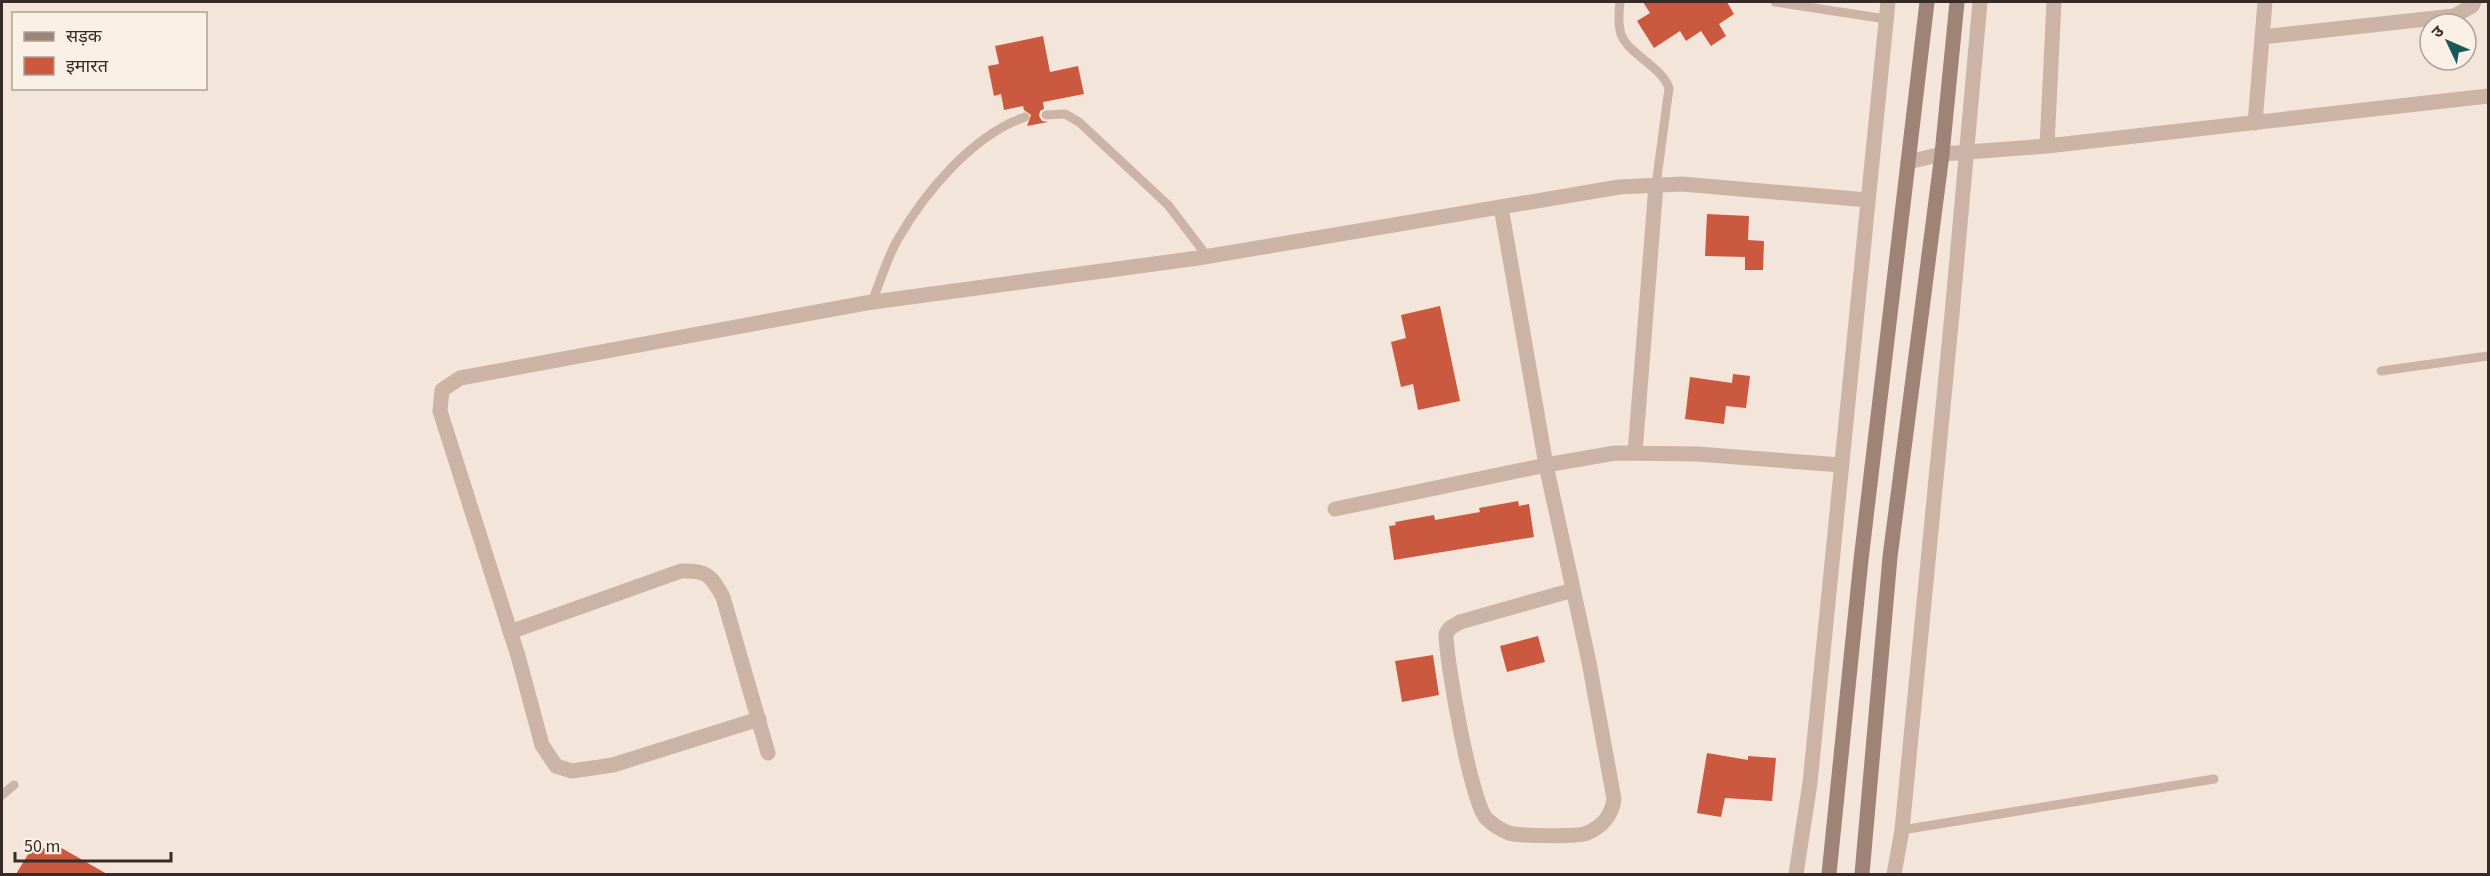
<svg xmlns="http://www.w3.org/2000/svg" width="2490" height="876" font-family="'Source Sans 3','Noto Sans Devanagari',sans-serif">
	<rect width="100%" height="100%" fill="#f3e5da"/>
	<!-- building -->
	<path fill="#cb593f" d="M 1643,2 L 1727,2 L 1734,14 L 1719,24 L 1726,36 L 1711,46 L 1701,31 L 1686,41 L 1680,31 L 1654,48 L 1637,21 L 1650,13 Z
		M 1043,36 L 1050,72 L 1078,66 L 1084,94 L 1043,102 L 1044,109 L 1040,111 L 1039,116 L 1042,121 L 1048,122 L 1027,126 L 1031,115 L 1024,110 L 1023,106 L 1004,110 L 1001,94 L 994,96 L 988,66 L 999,64 L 995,46 Z
		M 1707,214 L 1749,216 L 1748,240 L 1764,241 L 1763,270 L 1745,270 L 1745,257 L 1705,256 Z
		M 1440,306 L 1460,401 L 1418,410 L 1413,384 L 1401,387 L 1391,342 L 1406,338 L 1401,315 Z
		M 1733,374 L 1750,376 L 1746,408 L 1726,406 L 1724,424 L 1685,419 L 1690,377 L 1732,383 Z
		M 1518,501 L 1519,506 L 1529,504 L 1534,537 L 1394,560 L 1389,526 L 1396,525 L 1395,522 L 1434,515 L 1435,520 L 1480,512 L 1479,508 Z
		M 1538,636 L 1545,662 L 1507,672 L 1500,646 Z
		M 1433,655 L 1439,695 L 1402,702 L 1395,661 Z
		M 1707,753 L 1748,760 L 1748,756 L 1776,758 L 1772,801 L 1725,798 L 1721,817 L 1697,813 Z
		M 35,843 L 54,854 L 58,846 L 107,874 L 16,874 Z"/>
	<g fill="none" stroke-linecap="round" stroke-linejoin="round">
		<!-- lane -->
		<path stroke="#cbb4a5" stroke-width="9" d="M 1620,2 C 1619,10 1618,21 1620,30 C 1623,52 1661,65 1669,88 L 1656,185
			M 1775,2 L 1886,19
			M 1046,115 L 1065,114 L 1079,122 L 1168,205 L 1207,256
			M 872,302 C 880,282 887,258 898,239 C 925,192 973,135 1025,117
			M 2381,371 L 2488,356
			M 2,795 L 14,785
			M 1902,830 L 2214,779"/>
		<!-- street -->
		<path stroke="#cbb4a5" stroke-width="15" d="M 2262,37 L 2454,16 L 2472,6 L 2474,2
			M 2255,123 L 2265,2
			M 2047,146 L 2054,2
			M 1908,162 L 1942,154 L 2047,146 L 2488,96
			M 1501,207 L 1546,465 L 1589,662 L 1614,799 C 1612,815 1602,827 1587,833 C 1579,837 1519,836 1509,833 C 1501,830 1492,824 1486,818 C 1471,801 1446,661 1446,634 L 1450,628 L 1460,622 L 1573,590
			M 1635,453 L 1656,185
			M 1335,509 L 1546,465 L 1615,453 L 1697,454 L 1841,465
			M 510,632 L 681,571 C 708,570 711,576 723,597 L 768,753
			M 759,719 L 613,765 L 572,771 L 556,766 L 542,745 L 518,656 L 440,411 L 442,390 L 460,378 L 866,303 L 1198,258 L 1619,187 L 1682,184 L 1868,200
			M 1796,874 L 1810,783 L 1888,2
			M 1894,874 L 1902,830 L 1952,314 L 1980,2"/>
		<!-- secondary -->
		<path stroke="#9f8376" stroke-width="15" d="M 1829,874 L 1861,560 L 1927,2
			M 1862,874 L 1890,557 L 1942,154 L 1957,2"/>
	</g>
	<!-- border -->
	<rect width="2490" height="876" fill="none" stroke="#372b27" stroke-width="6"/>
	<!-- legend -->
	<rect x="12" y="12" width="195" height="78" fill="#faf0e6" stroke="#aca19a" stroke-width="1.5"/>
	<rect x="24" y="32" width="30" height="9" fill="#9f8376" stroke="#aca19a" stroke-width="1.5"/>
	<text x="66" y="42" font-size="18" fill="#372b27">सड़क</text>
	<rect x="24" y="57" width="30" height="18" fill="#cb593f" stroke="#aca19a" stroke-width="1.5"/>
	<text x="66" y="72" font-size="18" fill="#372b27">इमारत</text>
	<!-- north arrow -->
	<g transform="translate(2448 42) rotate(314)"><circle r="28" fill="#faf0e6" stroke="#aca19a" stroke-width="1.5"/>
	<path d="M0-4.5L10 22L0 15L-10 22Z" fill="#1a595a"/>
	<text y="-9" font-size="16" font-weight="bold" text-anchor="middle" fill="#372b27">उ</text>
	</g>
	<!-- scale -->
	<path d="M15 852v9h156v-9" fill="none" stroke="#372b27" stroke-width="3"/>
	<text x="24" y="852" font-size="18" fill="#372b27" stroke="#faf0e6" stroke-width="4.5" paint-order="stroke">50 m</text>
</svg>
